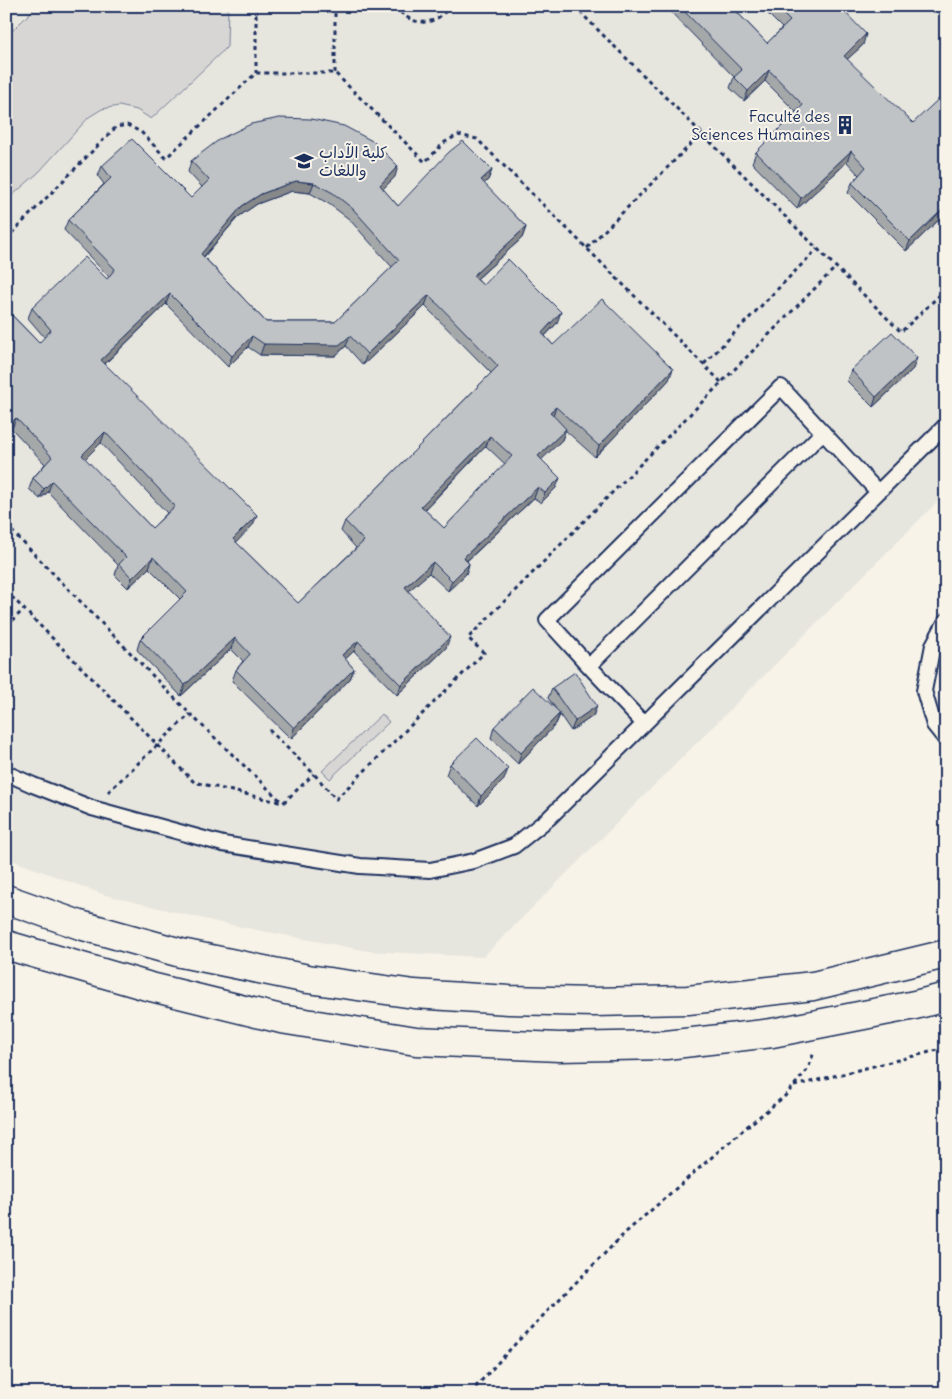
<svg xmlns="http://www.w3.org/2000/svg" width="952" height="1399" font-family="Delius,'Playpen Sans Arabic',sans-serif">
	<rect width="100%" height="100%" fill="#f7f3e8"/>
	<filter id="ink" filterUnits="userSpaceOnUse"><feTurbulence type="fractalNoise" baseFrequency=".02" numOctaves="2"/><feDisplacementMap in="SourceGraphic" scale="10" xChannelSelector="R" yChannelSelector="G"/><feConvolveMatrix kernelMatrix="1 2 1 2 8 2 1 2 1" color-interpolation-filters="sRGB"/></filter>
	<g filter="url(#ink)">
		<!-- built -->
		<path fill="#e6e5de" d="M 6,6 L 946,6 L 946,493 L 483,957 L 368,951 L 221,923 L 105,895 L 6,858 Z"/>
		<!-- green -->
		<path fill="#d7d6d4" stroke="#798299" d="M 37,6 L 228,6 L 227,47 L 151,119 L 137,110 L 119,106 L 102,109 L 89,117 L 39,172 L 6,201 L 6,37 Z
			M 382,714 L 389,722 L 330,779 L 322,771 Z"/>
		<g fill="none" stroke-linecap="round" stroke-linejoin="round">
			<!-- service casing -->
			<g stroke="#1b2f5e" stroke-width="18">
				<path id="service" d="M 946,621 L 933,645 L 924,691 L 934,725 L 946,740
					M 589,666 L 823,432
					M 644,724 L 589,666 L 547,620 L 781,387 L 878,492
					M 6,773 L 33,785 L 92,808 L 223,844 L 360,866 L 430,870 L 474,861 L 514,846 L 549,818 L 946,425"/>
			</g>
			<!-- trunk casing -->
			<g stroke="#1b2f5e" stroke-width="31">
				<path id="trunk" d="M 6,899 L 80,925 L 181,953 L 308,979 L 414,994 L 509,1000 L 593,1002 L 688,1000 L 813,986 L 946,954
					M 6,945 L 147,986 L 281,1019 L 416,1041 L 559,1047 L 666,1045 L 772,1033 L 915,1005 L 946,997"/>
			</g>
			<!-- path -->
			<path stroke="#1b2f5e" stroke-width="3" stroke-dasharray="4 4" stroke-linecap="butt" d="M 256,6 L 256,73
				M 395,6 C 411,27 434,28 450,6
				M 574,6 L 901,332 L 946,289
				M 335,73 L 335,6
				M 6,239 L 116,127 L 127,125 L 141,132 L 166,158 L 256,73 L 335,73 L 425,162 L 445,142 L 458,135 L 477,139 L 721,382
				M 587,248 L 702,133
				M 704,364 L 817,249
				M 6,525 L 190,714 L 282,802
				M 6,591 L 194,782 L 283,803 L 314,774
				M 6,627 L 24,609
				M 269,730 L 314,774 L 336,799 L 484,653 L 468,638 L 836,267
				M 108,792 L 190,714
				M 794,1086 L 946,1048
				M 470,1393 L 516,1343 L 625,1233 L 744,1129 L 785,1096 L 808,1069 L 814,1052"/>
			<!-- service -->
			<use href="#service" stroke="#f7f3e8" stroke-width="14"/>
			<!-- trunk -->
			<use href="#trunk" stroke="#f7f3e8" stroke-width="28"/>
		</g>
		<!-- wall -->
		<path fill="#a5a8a9" stroke="#1b2f5e" fill-rule="evenodd" d="M 650,6 L 663,6 L 656,12 Z
			M 665,6 L 731,6 L 767,43 L 782,28 L 760,6 L 839,6 L 863,45 L 847,59 L 946,213 L 906,251 L 848,193 L 852,183 L 859,175 L 847,162 L 797,209 L 752,163 L 756,152 L 796,112 L 765,81 L 744,101 L 730,88 L 734,77 Z
			M 191,161 L 395,177 L 383,189 L 398,206 L 492,170 L 488,180 L 484,184 L 526,227 L 522,238 L 477,279 L 483,285 L 557,323 L 545,336 L 553,345 L 669,380 L 595,457 L 565,430 L 562,440 L 541,459 L 556,488 L 541,503 L 534,498 L 467,561 L 469,564 L 466,574 L 448,591 L 429,573 L 408,591 L 446,648 L 397,695 L 354,651 L 345,659 L 354,669 L 350,679 L 291,739 L 232,681 L 236,670 L 243,661 L 231,649 L 181,696 L 137,650 L 140,639 L 180,599 L 149,568 L 128,588 L 115,575 L 118,565 L 48,492 L 40,499 L 29,489 L 33,478 L 45,464 L 12,429 L 6,435 L 6,309 L 39,343 L 45,338 L 28,318 L 32,308 L 107,279 L 109,277 L 64,230 L 68,220 L 104,184 L 98,176 L 102,166 L 191,198 L 202,187 L 188,172 ZM 292,191 L 310,193 L 329,204 L 349,219 L 392,267 L 335,322 L 266,322 L 204,257 L 238,217 L 257,204 ZM 166,304 L 228,367 L 248,347 L 260,355 L 335,356 L 346,346 L 363,365 L 425,306 L 491,373 L 345,521 L 341,531 L 356,548 L 298,603 L 236,542 L 253,525 L 105,364 ZM 101,443 L 167,513 L 152,528 L 85,459 ZM 486,446 L 505,464 L 444,528 L 425,510 Z
			M 913,369 L 873,407 L 847,381 L 851,370 Z
			M 552,688 L 597,706 L 593,716 L 571,731 L 560,715 L 556,724 L 518,764 L 491,738 L 494,727 L 556,709 L 548,698 Z
			M 450,764 L 504,780 L 478,806 L 446,775 Z"/>
		<!-- shaded-wall -->
		<path fill="#86888a" stroke="#1b2f5e" d="M 659,6 L 663,6 L 656,12 Z
			M 866,34 L 863,45 L 840,66 L 844,56 Z
			M 769,70 L 765,81 L 744,101 L 748,91 Z
			M 851,151 L 847,162 L 797,209 L 801,198 Z
			M 398,166 L 395,177 L 376,196 L 380,185 Z
			M 492,170 L 488,180 L 477,191 L 481,180 Z
			M 296,181 L 314,183 L 310,193 L 292,191 L 257,204 L 238,217 L 197,264 L 201,254 L 242,206 L 261,194 Z
			M 946,206 L 946,213 L 906,251 L 910,241 Z
			M 526,227 L 522,238 L 469,286 L 473,276 Z
			M 170,294 L 166,304 L 97,371 L 101,360 Z
			M 429,295 L 425,306 L 363,365 L 367,354 Z
			M 561,312 L 557,323 L 538,343 L 542,333 Z
			M 252,336 L 248,347 L 228,367 L 232,356 Z
			M 350,336 L 346,346 L 335,356 L 260,355 L 264,344 Z
			M 917,358 L 913,369 L 873,407 L 876,397 Z
			M 673,369 L 669,380 L 595,457 L 599,446 Z
			M 556,407 L 552,418 L 550,412 Z
			M 16,418 L 12,429 L 6,435 L 6,428 Z
			M 566,429 L 562,440 L 534,467 L 538,456 Z
			M 105,432 L 101,443 L 78,466 L 82,455 Z
			M 490,436 L 486,446 L 417,517 L 421,506 Z
			M 560,478 L 556,488 L 541,503 L 545,493 Z
			M 52,481 L 48,492 L 40,499 L 44,489 Z
			M 538,487 L 534,498 L 460,567 L 464,557 Z
			M 257,515 L 253,525 L 229,550 L 233,539 Z
			M 153,557 L 149,568 L 128,588 L 132,578 Z
			M 433,562 L 429,573 L 401,598 L 405,587 Z
			M 469,564 L 466,574 L 448,591 L 452,581 Z
			M 450,637 L 446,648 L 397,695 L 401,685 Z
			M 235,638 L 231,649 L 181,696 L 185,685 Z
			M 358,641 L 354,651 L 338,666 L 342,655 Z
			M 354,669 L 350,679 L 291,739 L 294,728 Z
			M 597,706 L 593,716 L 571,731 L 575,721 Z
			M 560,713 L 556,724 L 518,764 L 521,753 Z
			M 508,769 L 504,780 L 478,806 L 481,796 Z"/>
		<!-- building -->
		<path fill="#c0c3c5" stroke="#1b2f5e" fill-rule="evenodd" d="M 679,6 L 731,6 L 767,43 L 790,21 L 775,6 L 839,6 L 866,34 L 844,56 L 913,123 L 946,92 L 946,206 L 910,241 L 852,183 L 866,167 L 851,151 L 801,198 L 756,152 L 803,105 L 769,70 L 748,91 L 734,77 L 742,70 Z
			M 279,118 L 311,119 L 344,126 L 374,142 L 398,166 L 380,185 L 398,206 L 449,152 L 463,141 L 492,170 L 481,180 L 526,227 L 473,276 L 483,285 L 508,259 L 561,312 L 542,333 L 553,345 L 602,299 L 673,369 L 599,446 L 556,407 L 550,412 L 566,429 L 538,456 L 560,478 L 545,493 L 538,487 L 464,557 L 469,564 L 452,581 L 433,562 L 405,587 L 450,637 L 401,685 L 358,641 L 342,655 L 354,669 L 294,728 L 236,670 L 250,654 L 235,638 L 185,685 L 140,639 L 187,592 L 153,557 L 132,578 L 119,564 L 126,557 L 52,481 L 44,489 L 33,478 L 52,457 L 16,418 L 6,428 L 6,309 L 39,343 L 51,330 L 32,308 L 85,257 L 107,279 L 115,269 L 68,220 L 111,178 L 102,166 L 132,139 L 191,198 L 209,180 L 191,161 L 220,139 L 251,124 ZM 296,181 L 314,183 L 333,193 L 353,209 L 399,260 L 335,322 L 266,322 L 201,254 L 242,206 L 261,194 ZM 170,294 L 232,356 L 252,336 L 264,344 L 339,345 L 350,336 L 367,354 L 429,295 L 498,366 L 345,521 L 364,541 L 298,603 L 233,539 L 257,515 L 101,360 ZM 105,432 L 175,506 L 152,528 L 82,455 ZM 490,436 L 512,456 L 444,528 L 421,506 Z
			M 892,332 L 917,358 L 876,397 L 851,370 Z
			M 575,672 L 597,706 L 575,721 L 552,688 Z
			M 533,687 L 560,713 L 521,753 L 494,727 Z
			M 477,738 L 508,769 L 481,796 L 450,764 Z"/>
	</g>
	<!-- icons -->
	<defs>
		<g id="building-bare" transform="scale(1.5)"><path d="M-4-6H4V6H1V3H-1V6H-4ZM-2.5-4.3h1.7v1.8h-1.7ZM.8-4.3h1.7v1.8H.8ZM-2.5-1h1.7V.8h-1.7ZM.8-1h1.7V.8H.8Z" fill="#1b2f5e" stroke="#f7f3e8" stroke-width="2.5" paint-order="stroke"/></g>
		<g id="school-bare" transform="scale(1.5)"><path d="M0-5L7-2L0 1L-7-2ZM-4 1L0 2.5L4 1V4Q0 6-4 4Z" fill="#1b2f5e" stroke="#f7f3e8" stroke-width="2.5" paint-order="stroke"/></g>
	</defs>
	<g fill-rule="evenodd">
		<use href="#building-bare" x="845" y="125"/>
		<use href="#school-bare" x="304" y="161"/>
	</g>
	<g text-anchor="middle" stroke-width="4" stroke-linejoin="round" paint-order="stroke">
		<!-- poi labels -->
		<g font-size="16" fill="#1b2f5e" stroke="#f7f3e8" text-anchor="end">
			<text x="830" y="122">Faculté des<tspan x="830" dy="18">Sciences Humaines</tspan></text>
			<text x="319" y="158" text-anchor="start">كلية الآداب<tspan x="319" dy="18">واللغات</tspan></text>
		</g>
	</g>
	<!-- margin -->
	<rect width="952" height="1399" fill="none" stroke="#f7f3e8" stroke-width="25"/>
	<rect x="12" y="12" width="927" height="1374" fill="none" stroke="#1b2f5e" stroke-width="2" filter="url(#ink)"/>
</svg>
